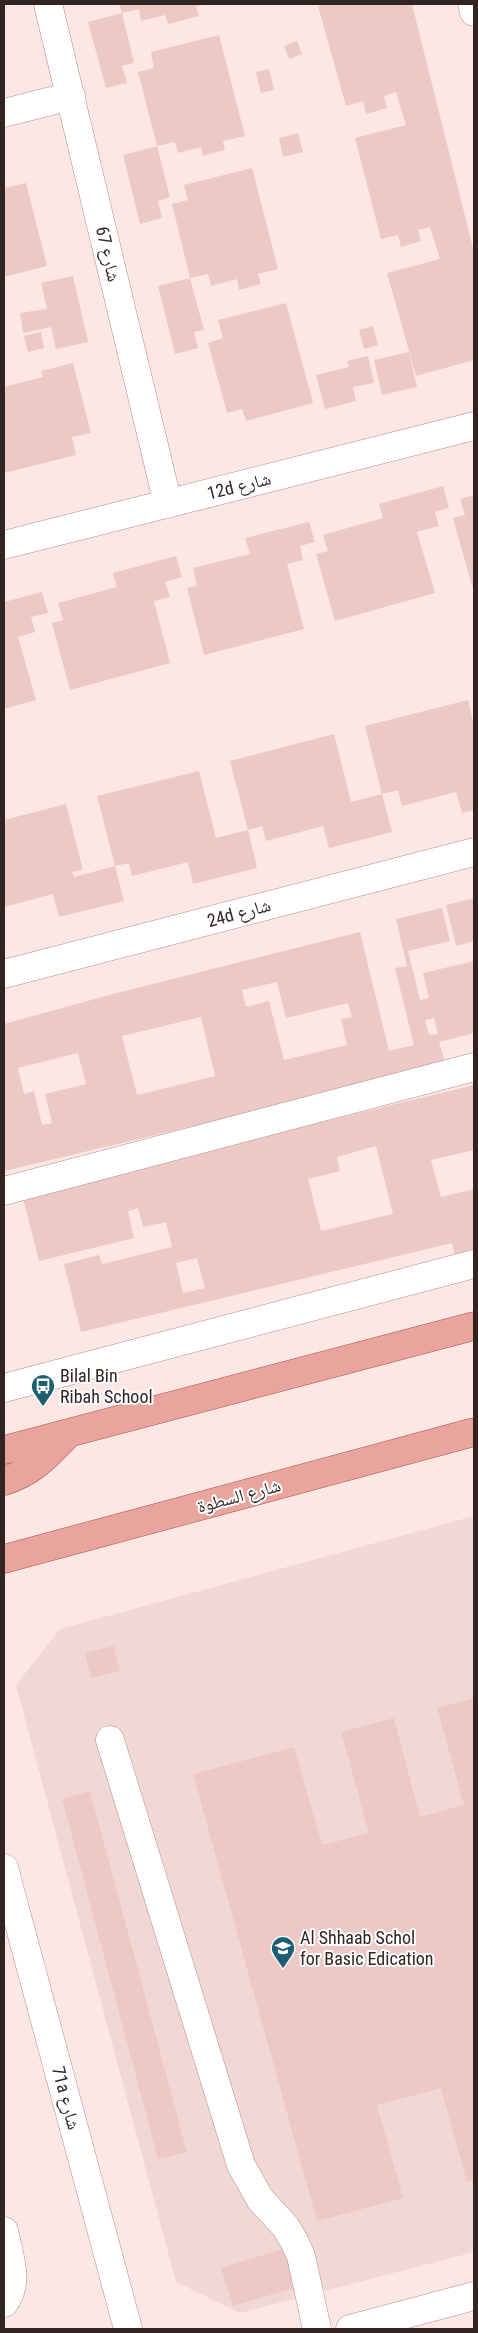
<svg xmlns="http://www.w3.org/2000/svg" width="478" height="2333" font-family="'Roboto Condensed','Noto Naskh Arabic',sans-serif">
	<rect width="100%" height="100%" fill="#fce7e4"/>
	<!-- built -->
	<path fill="#f2d8d4" d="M 474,1516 L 474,2252 L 240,2313 L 176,2282 L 16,1685 L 60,1629 Z"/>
	<!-- building -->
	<path fill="#ecc9c5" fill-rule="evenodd" d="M 119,4 L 205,4 L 196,7 L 199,16 L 168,24 L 165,15 L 141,21 L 139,9 L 122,13 Z
		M 325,4 L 412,4 L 474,252 L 474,360 L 416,376 L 387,273 L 440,259 L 430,227 L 418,230 L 421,241 L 401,247 L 398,235 L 381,239 L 355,138 L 406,125 L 396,92 L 384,96 L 387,108 L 366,114 L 363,101 L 346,106 L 318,6 Z
		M 122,13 L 134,63 L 122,66 L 127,83 L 106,88 L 88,22 Z
		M 219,35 L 245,136 L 223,141 L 225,150 L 203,156 L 201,147 L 178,153 L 175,142 L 157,146 L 170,197 L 158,201 L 162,218 L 140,224 L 123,155 L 157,146 L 138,72 L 154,68 L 151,52 Z
		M 297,41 L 302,54 L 289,59 L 284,46 Z
		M 269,69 L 274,90 L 261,93 L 256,72 Z
		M 298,133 L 303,152 L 283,157 L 279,138 Z
		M 252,168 L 278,269 L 258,274 L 261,284 L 239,290 L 237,279 L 211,286 L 208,274 L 190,278 L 172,204 L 188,200 L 184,185 Z
		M 26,183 L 47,266 L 4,277 L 4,188 Z
		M 73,276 L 88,342 L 56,349 L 51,327 L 23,333 L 20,313 L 47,309 L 41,283 Z
		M 190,278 L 204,330 L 194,332 L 198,348 L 175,354 L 158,286 Z
		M 286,303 L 313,403 L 246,421 L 242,409 L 227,413 L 208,343 L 223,338 L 218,320 Z
		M 373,326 L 378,345 L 364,349 L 359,330 Z
		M 41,332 L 44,348 L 28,352 L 24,336 Z
		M 409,352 L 417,387 L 382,395 L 374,360 Z
		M 368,356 L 374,383 L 353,387 L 356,401 L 325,409 L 316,375 L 349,367 L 347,361 Z
		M 73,363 L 91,433 L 72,437 L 76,455 L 4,473 L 4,387 L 43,377 L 41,371 Z
		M 443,486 L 449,508 L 435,512 L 439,526 L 417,532 L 435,593 L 335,621 L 316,554 L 328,551 L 323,535 L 383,518 L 379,504 Z
		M 474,495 L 474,585 L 472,586 L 453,518 L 465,515 L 460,499 Z
		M 309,522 L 315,542 L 300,546 L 303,560 L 287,564 L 304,629 L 204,655 L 187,588 L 197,586 L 193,568 L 250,554 L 245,538 Z
		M 176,556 L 182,577 L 165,582 L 170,597 L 154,601 L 170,663 L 70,690 L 52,623 L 63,620 L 58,603 L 117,587 L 113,573 Z
		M 42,592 L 48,613 L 31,617 L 35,632 L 18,637 L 36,700 L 4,709 L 4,602 Z
		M 468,700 L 474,725 L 474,810 L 462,813 L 456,792 L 402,806 L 398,790 L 382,794 L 365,726 Z
		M 334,734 L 351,802 L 382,794 L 392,832 L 329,848 L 323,826 L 266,841 L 262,826 L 248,830 L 230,761 Z
		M 199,771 L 216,838 L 248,830 L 257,868 L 193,884 L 188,862 L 132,876 L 129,863 L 115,866 L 124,901 L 59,917 L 53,894 L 4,907 L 4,820 L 66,804 L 83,870 L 72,872 L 74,877 L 115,866 L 97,796 Z
		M 474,898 L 474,941 L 456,946 L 446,905 Z
		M 442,908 L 450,941 L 408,951 L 420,1000 L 429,998 L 423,973 L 474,961 L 474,1033 L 439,1042 L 446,1066 L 4,1171 L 4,1024 L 113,994 L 360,932 L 389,1051 L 414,1045 L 395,968 L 407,966 L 396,919 ZM 277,982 L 286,1018 L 348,1003 L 352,1017 L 341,1019 L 347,1045 L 284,1060 L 269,1001 L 246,1007 L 242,990 ZM 201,1017 L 215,1076 L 137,1095 L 122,1036 ZM 434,1018 L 438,1034 L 429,1035 L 425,1020 ZM 78,1053 L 86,1084 L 45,1094 L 52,1123 L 42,1125 L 34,1091 L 24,1094 L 18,1068 Z
		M 474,1085 L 474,1150 L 431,1160 L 441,1197 L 474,1189 L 474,1253 L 455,1257 L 452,1243 L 81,1332 L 64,1264 L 99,1255 L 102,1264 L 172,1247 L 166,1222 L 143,1227 L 138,1208 L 128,1211 L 134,1238 L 39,1261 L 23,1198 L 276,1133 ZM 376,1146 L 393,1214 L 321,1231 L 308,1179 L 340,1171 L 337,1157 ZM 197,1258 L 205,1288 L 183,1293 L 176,1263 Z
		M 114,1646 L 120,1671 L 91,1678 L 85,1653 Z
		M 474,1698 L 474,2180 L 467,2182 L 441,2088 L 377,2105 L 403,2198 L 317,2221 L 193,1774 L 294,1747 L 322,1845 L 369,1833 L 341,1732 L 394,1718 L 420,1817 L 464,1805 L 437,1708 Z
		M 90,1791 L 187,2152 L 158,2159 L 62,1799 Z
		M 286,2248 L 298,2287 L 233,2306 L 221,2268 Z"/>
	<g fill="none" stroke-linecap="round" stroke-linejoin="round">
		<!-- minor casing -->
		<g stroke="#af8e8a" stroke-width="29">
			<path id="minor" d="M 48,4 L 168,504
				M 472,4 L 474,12
				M 4,113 L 71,96
				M 4,545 L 474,426
				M 4,974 L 474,852
				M 4,1191 L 474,1067
				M 4,1388 L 474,1264
				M 110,1740 L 241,2165 L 260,2199 L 285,2226 L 294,2241 L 301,2256 L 317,2329
				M 4,1868 L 128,2329
				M 4,2231 C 9,2255 20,2283 4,2303
				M 350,2329 L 474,2296"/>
		</g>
		<!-- major casing -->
		<g stroke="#a05049" stroke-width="29">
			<path id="major" d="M 4,1450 L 474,1326
				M 4,1481 C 32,1473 49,1454 69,1433
				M 4,1559 L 474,1432"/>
		</g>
		<!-- minor -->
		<use href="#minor" stroke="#fff" stroke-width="28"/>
		<!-- major -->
		<use href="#major" stroke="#eaa49e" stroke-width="28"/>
	</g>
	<!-- icons -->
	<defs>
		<g id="bus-pin" transform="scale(1.25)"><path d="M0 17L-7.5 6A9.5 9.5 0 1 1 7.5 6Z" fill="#1c5f72" stroke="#fff"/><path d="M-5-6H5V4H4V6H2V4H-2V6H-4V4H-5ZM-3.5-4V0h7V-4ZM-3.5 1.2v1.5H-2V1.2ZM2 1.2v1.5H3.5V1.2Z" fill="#fff"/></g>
		<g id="school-pin" transform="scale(1.25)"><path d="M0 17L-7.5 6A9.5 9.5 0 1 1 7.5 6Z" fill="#1c5f72" stroke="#fff"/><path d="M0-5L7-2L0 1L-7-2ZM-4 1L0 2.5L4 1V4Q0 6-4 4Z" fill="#fff"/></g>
	</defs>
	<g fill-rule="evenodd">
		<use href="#bus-pin" x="43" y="1386"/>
		<use href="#school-pin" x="283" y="1948"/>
	</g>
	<g text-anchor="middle" stroke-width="4" stroke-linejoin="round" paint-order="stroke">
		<!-- street labels -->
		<g font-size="18" fill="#312423" stroke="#fff">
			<text transform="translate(108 254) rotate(77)" y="6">شارع 67</text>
			<text transform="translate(239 486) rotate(-14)" y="6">12d شارع</text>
			<text transform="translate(239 913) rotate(-15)" y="6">24d شارع</text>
			<text transform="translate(239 1496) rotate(-15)" y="6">شارع السطوة</text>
			<text transform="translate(66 2098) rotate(75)" y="6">71a شارع</text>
		</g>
		<!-- poi labels -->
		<g font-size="18" fill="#312423" stroke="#fff" text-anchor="start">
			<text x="60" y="1382">Bilal Bin<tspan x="60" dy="21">Ribah School</tspan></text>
			<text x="300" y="1944">Al Shhaab Schol<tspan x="300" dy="21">for Basic Edication</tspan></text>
		</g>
	</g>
	<!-- border -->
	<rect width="478" height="2333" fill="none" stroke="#312423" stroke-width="10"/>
</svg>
